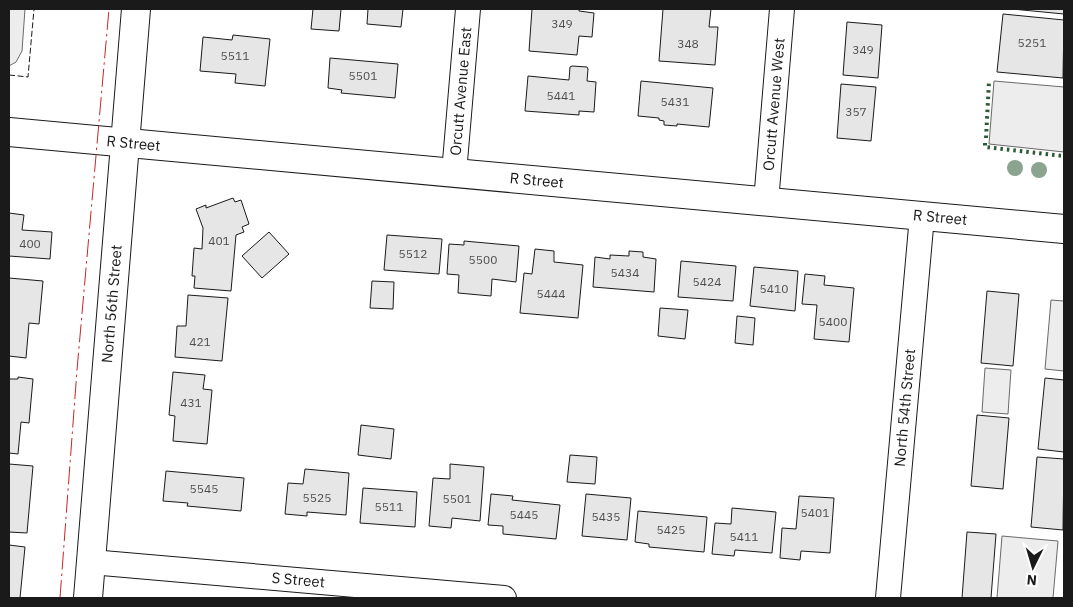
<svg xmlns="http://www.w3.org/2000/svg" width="1073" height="607" font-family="'IBM Plex Sans',sans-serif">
	<rect width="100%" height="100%" fill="#fff"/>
	<!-- built -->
	<path fill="#ededed" stroke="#6a6a6a" d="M 9,9 L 25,9 L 22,51 L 16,62 L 9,66 Z
		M 994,81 L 1064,87 L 1064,152 L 989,144 Z
		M 1051,300 L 1064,301 L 1064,371 L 1045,369 Z
		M 985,368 L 1011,370 L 1008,414 L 982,412 Z
		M 1002,536 L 1058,541 L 1053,598 L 997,598 Z"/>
	<!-- building -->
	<path fill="#e6e6e6" stroke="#1a1a1a" d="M 313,9 L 341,9 L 339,31 L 311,29 Z
		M 368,9 L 403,9 L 401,27 L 367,24 Z
		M 532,9 L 579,9 L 579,11 L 594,13 L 592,37 L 579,36 L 577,55 L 529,51 Z
		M 663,9 L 711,9 L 709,27 L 718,27 L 715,65 L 659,61 Z
		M 1012,9 L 1064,9 L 1064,14 Z
		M 1003,14 L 1064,20 L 1063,78 L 997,72 Z
		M 847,22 L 882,25 L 878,78 L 843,75 Z
		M 233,35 L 270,39 L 265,86 L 235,83 L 236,74 L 200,71 L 203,37 L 232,40 Z
		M 330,58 L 398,64 L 395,98 L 341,93 L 342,90 L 328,88 Z
		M 572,66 L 587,67 L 588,69 L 587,81 L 596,82 L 594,112 L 579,111 L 579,115 L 525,111 L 528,76 L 569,80 L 570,67 Z
		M 641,81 L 713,88 L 709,127 L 677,124 L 677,126 L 664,125 L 664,121 L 659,120 L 659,118 L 638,116 Z
		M 841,84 L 876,87 L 871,141 L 837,138 Z
		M 233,198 L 235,202 L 241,200 L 249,224 L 242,227 L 244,232 L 236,235 L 231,291 L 194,288 L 195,276 L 192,276 L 194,248 L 202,249 L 203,228 L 196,209 L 206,205 L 206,208 Z
		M 9,213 L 24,215 L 22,230 L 52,232 L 50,259 L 9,256 Z
		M 269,232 L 289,254 L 262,278 L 242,256 Z
		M 387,235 L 442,239 L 439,274 L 384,270 Z
		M 464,241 L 519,246 L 516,282 L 492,279 L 491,296 L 458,293 L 459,275 L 447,274 L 449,244 L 464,245 Z
		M 535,249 L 554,251 L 554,262 L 583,265 L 578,318 L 520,313 L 524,273 L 532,274 Z
		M 629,251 L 643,252 L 643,257 L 656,259 L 654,292 L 593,287 L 595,257 L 610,259 L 610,255 L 629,256 Z
		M 681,261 L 736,266 L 733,301 L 678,297 Z
		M 754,267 L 798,271 L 795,311 L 750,306 Z
		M 805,274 L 825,276 L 824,285 L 854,288 L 849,342 L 814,339 L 817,305 L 802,304 Z
		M 9,278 L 43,281 L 39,324 L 29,323 L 26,358 L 9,356 Z
		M 372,281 L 394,282 L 393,309 L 370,308 Z
		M 987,291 L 1019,294 L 1013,366 L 981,363 Z
		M 188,295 L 228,298 L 222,361 L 175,357 L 177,326 L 186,326 Z
		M 660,308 L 688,310 L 685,339 L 658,336 Z
		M 737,316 L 755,318 L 753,345 L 735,343 Z
		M 173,372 L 205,375 L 203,389 L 212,390 L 207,444 L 173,441 L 175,416 L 169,415 Z
		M 18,377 L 33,379 L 29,423 L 21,422 L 18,454 L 9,453 L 9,379 L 18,379 Z
		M 1045,378 L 1064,380 L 1064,452 L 1038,449 Z
		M 977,415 L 1009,418 L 1003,489 L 971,486 Z
		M 361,425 L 394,429 L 391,459 L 358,455 Z
		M 570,455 L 597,457 L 595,484 L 567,482 Z
		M 1037,457 L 1064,459 L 1063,530 L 1031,527 Z
		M 9,464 L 33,466 L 27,533 L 9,532 Z
		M 450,464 L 484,467 L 480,521 L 452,518 L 451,528 L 429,526 L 433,478 L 450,479 Z
		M 305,469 L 349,473 L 346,515 L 307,512 L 307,516 L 285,514 L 288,483 L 303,484 Z
		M 166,471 L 244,478 L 241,511 L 187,506 L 188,503 L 163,501 Z
		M 363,488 L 417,492 L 415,527 L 360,523 Z
		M 491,494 L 513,496 L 512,500 L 560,505 L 556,539 L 503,534 L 503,526 L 488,525 Z
		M 586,494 L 631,498 L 627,540 L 582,536 Z
		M 799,496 L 834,498 L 830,553 L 801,551 L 800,560 L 780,558 L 782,528 L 796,529 Z
		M 732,508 L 776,512 L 772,553 L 735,550 L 734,556 L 712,554 L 715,523 L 731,524 Z
		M 638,511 L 707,517 L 704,552 L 649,547 L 649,544 L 635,542 Z
		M 967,532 L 996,534 L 991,598 L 962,598 Z
		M 9,545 L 25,547 L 20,598 L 9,598 Z"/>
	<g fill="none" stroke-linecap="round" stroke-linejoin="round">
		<!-- street casing -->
		<g stroke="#1a1a1a" stroke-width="26">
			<g id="street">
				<path id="s1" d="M 454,173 L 468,9"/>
				<path id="s2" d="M 766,202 L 782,9"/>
				<path id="s3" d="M 91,562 L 504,598"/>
				<path id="s4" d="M 888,598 L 922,216"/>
			</g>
		</g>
		<!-- secondary casing -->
		<g stroke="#1a1a1a" stroke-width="30">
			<g id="secondary">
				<path id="s5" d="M 9,132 L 1064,229"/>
				<path id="s6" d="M 88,598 L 136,9"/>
			</g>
		</g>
		<!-- street -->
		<use href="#street" stroke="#fff" stroke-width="24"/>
		<!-- secondary -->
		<use href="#secondary" stroke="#fff" stroke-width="28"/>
		<!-- hedge -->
		<path stroke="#2b5a34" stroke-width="4" stroke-dasharray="2.5 4" stroke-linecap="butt" d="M 986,138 L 989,81
			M 985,143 L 985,147 L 1064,156"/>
		<!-- fence -->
		<path stroke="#1a1a1a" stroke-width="1" stroke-dasharray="6 2.5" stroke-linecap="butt" d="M 9,75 L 28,77 L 34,9"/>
		<!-- power -->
		<path stroke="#c62828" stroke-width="1" stroke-dasharray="18 4 2.5 4" stroke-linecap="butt" d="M 60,598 L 77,370 L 109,9"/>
	</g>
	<!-- trees -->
	<g fill="#8aa48f">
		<circle cx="1015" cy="168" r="8"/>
		<circle cx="1039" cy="170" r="8"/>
	</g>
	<g text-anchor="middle" stroke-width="4" stroke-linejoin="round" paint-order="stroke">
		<!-- number labels -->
		<g font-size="12" fill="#4d4d4d">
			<text x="562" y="28">349</text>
			<text x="1032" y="47">5251</text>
			<text x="688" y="48">348</text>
			<text x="863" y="54">349</text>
			<text x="235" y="60">5511</text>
			<text x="363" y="80">5501</text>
			<text x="561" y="100">5441</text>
			<text x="675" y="106">5431</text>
			<text x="856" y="116">357</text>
			<text x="219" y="245">401</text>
			<text x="30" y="248">400</text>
			<text x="413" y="258">5512</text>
			<text x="483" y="264">5500</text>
			<text x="625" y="277">5434</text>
			<text x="707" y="286">5424</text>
			<text x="774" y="293">5410</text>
			<text x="551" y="298">5444</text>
			<text x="833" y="326">5400</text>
			<text x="200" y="346">421</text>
			<text x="191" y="407">431</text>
			<text x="204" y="493">5545</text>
			<text x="317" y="502">5525</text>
			<text x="457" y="503">5501</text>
			<text x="389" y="511">5511</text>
			<text x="815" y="517">5401</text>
			<text x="524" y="519">5445</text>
			<text x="606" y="521">5435</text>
			<text x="671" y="534">5425</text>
			<text x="744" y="541">5411</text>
		</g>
		<!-- street labels -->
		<g font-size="15" fill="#1a1a1a" stroke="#fff">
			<text dy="5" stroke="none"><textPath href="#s1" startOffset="82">Orcutt Avenue East</textPath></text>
			<text dy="5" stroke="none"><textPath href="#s2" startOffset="98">Orcutt Avenue West</textPath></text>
			<text dy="5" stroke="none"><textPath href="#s5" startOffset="125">R Street</textPath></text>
			<text dy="5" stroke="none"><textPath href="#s5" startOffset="530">R Street</textPath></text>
			<text dy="5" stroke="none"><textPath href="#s5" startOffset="935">R Street</textPath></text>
			<text dy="5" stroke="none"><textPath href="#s6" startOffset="295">North 56th Street</textPath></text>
			<text dy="5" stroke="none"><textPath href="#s4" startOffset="191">North 54th Street</textPath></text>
			<text dy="5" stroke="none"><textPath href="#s3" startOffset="208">S Street</textPath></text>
		</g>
	</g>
	<!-- border -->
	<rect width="1073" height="607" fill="none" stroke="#1a1a1a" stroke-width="20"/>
	<!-- north arrow -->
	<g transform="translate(1033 567) rotate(185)" stroke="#ffffff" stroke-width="4" paint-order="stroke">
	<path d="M0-4L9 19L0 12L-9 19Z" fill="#1a1a1a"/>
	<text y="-8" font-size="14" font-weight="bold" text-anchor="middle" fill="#1a1a1a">N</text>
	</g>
</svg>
